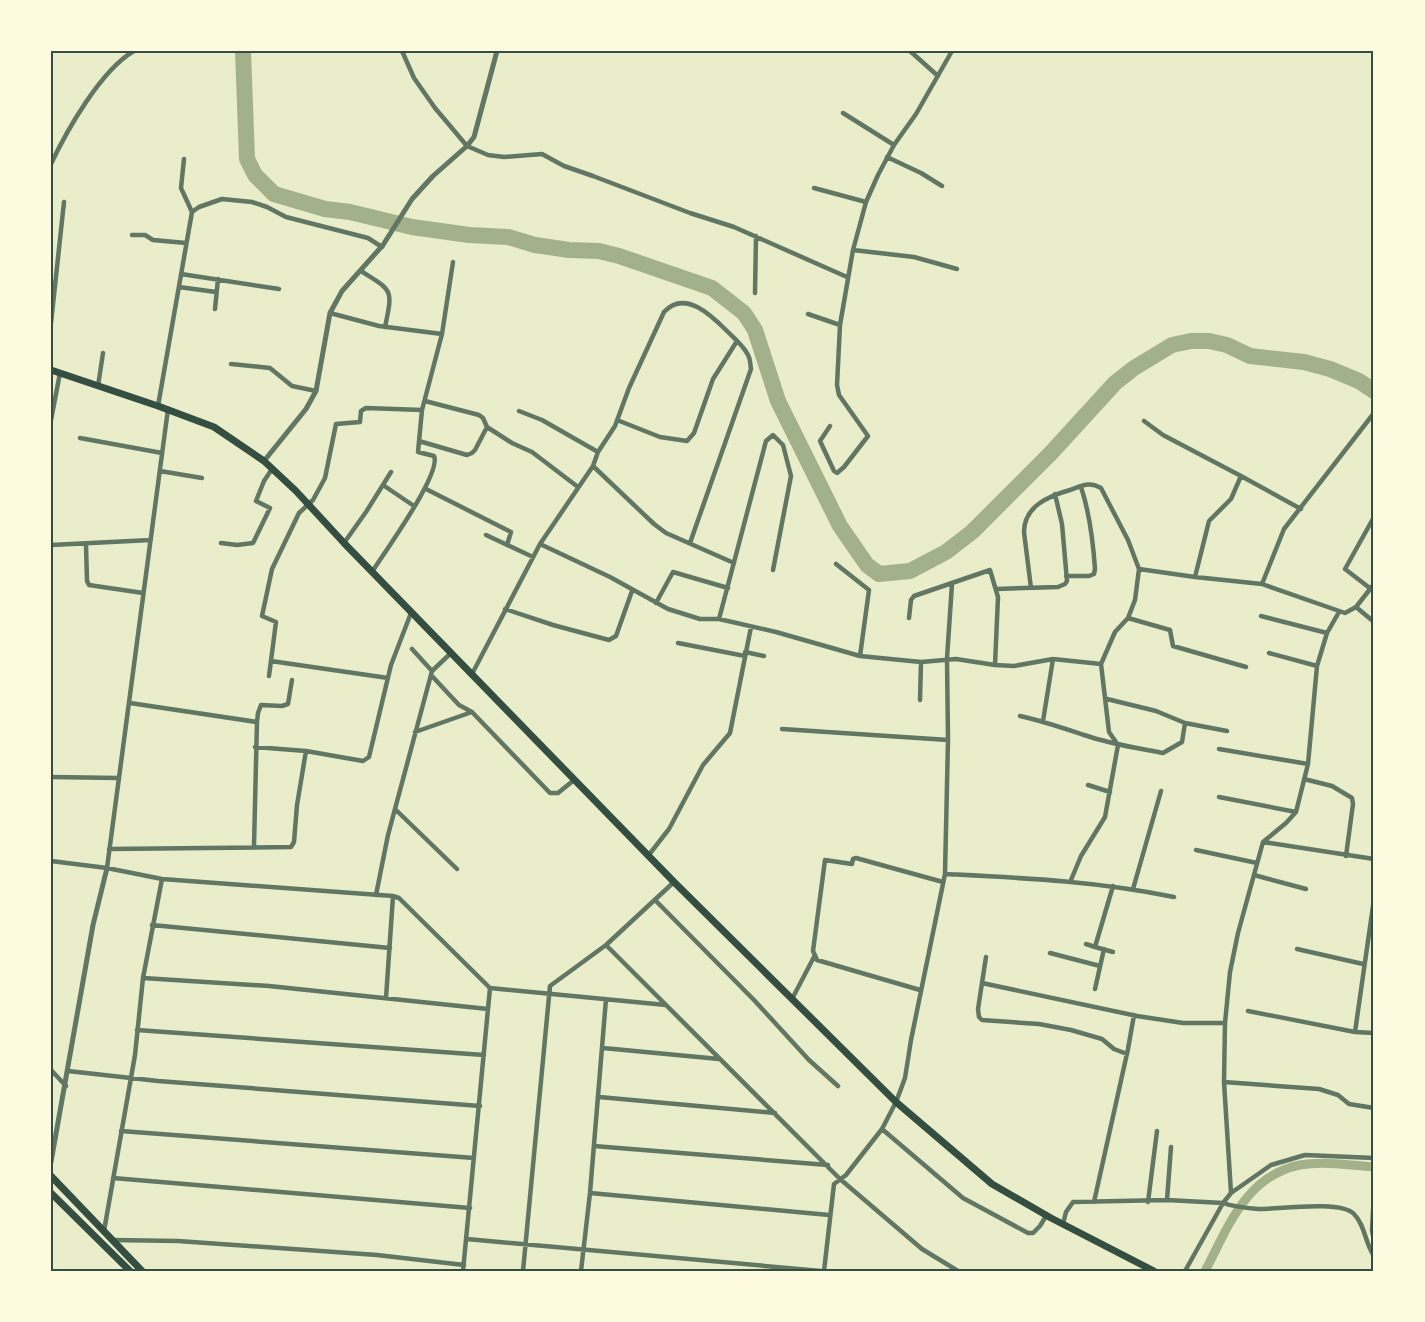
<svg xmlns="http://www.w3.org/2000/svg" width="1425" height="1322" font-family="'Times New Roman',serif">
	<rect width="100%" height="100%" fill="#e9edc9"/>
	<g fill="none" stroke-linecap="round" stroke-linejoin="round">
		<!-- canal -->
		<path stroke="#a3b18a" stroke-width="9" d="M 1205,1271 C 1228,1228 1245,1176 1300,1165 C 1323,1161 1350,1165 1374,1167"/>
		<!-- river -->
		<path stroke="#a3b18a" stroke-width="16" d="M 243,51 L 247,159 L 255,175 L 274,194 L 325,209 L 350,212 L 412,227 L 469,235 L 508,237 L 535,245 L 569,250 L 599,251 L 619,256 L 712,288 L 744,313 L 755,330 L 778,401 L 840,526 L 867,565 L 879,574 L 910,571 L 946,552 L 972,532 L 1051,453 L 1115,383 L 1134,368 L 1172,345 L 1191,341 L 1209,341 L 1227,345 L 1250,356 L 1304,362 L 1330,369 L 1359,381 L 1374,391"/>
		<!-- minor -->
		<path stroke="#617663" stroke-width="4.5" d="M 402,51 L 414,78 L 435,108 L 467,146 L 488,155 L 504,157 L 542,154 L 564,166 L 593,176 L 690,213 L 734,227 L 847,277
			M 910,51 L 938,76
			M 843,113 L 894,145
			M 887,157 L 921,173 L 942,186
			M 184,159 L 181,188 L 192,212
			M 51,164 C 67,130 101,70 134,51
			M 814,188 L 866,202
			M 192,212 L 199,207 L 222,199 L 252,202 L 267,207 L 286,217 L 368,238 L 382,247
			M 132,235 L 145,235 L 153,240 L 186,243
			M 853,250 L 914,257 L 957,269
			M 361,271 C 393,291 393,289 385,327
			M 181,274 L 279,289
			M 179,287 L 216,292
			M 755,293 L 756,236
			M 215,309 L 218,279
			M 330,313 L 379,326 L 442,334
			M 808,314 L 840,325
			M 51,323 L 64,202
			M 231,364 L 270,368 L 292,386 L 316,391
			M 98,386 L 103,353
			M 425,401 L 479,415 L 483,418 L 487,427 L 512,443 L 532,452 L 578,487
			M 158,406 L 192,212
			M 519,411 L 542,420 L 598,452 L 593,466 L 654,524 L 666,533 L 734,563
			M 51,420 L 60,373
			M 617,420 L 660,437 L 687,441 L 694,433 L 713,379 L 737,341
			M 1144,421 L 1163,435 L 1241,476 L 1231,499 L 1209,521 L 1195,577
			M 830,426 L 820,441 L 834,471 L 837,473 L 844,467 L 868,436 L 839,395 L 837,385 L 840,325 L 853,250 L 866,202 L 878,175 L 894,145 L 916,114 L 952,51
			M 80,438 L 162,453
			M 419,441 L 467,455 L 472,453 L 475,450 L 487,427
			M 598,452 L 615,426 L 629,388 L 664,312 C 685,289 712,316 727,331 C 735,339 744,346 748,355 C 751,360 750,364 751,369 L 690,543
			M 160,471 L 202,478
			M 1241,476 L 1301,509
			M 383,485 L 414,506
			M 426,489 L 511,532 L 507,545
			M 486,535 L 533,557
			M 221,543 L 237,545 L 253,543 L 270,508 L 256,501 L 264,481 L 272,469
			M 344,543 L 366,512 L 391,472
			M 540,544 L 610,577 L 668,609 L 700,619 L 719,619 L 776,632 L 860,656 L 921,662 L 956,659 L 995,665 L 1014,666 L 1053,659 L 1101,664 L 1109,732 L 1118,745
			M 51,545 L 151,540
			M 86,545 L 87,581 L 89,585 L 143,593
			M 836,564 L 869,590 L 860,656
			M 1139,569 L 1195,577 L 1262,584 L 1345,613 L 1356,607 L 1374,584
			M 372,572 C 384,553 442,473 434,456 L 418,452 L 422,410
			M 1066,576 L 1089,576 L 1094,574 L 1095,569 C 1093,540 1090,514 1081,487
			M 1262,584 L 1284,529 L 1374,413
			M 1031,588 L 1024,532 C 1024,506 1049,496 1070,490 C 1082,486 1089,481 1101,488 L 1128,540 L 1139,569 L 1135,600 L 1128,618 L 1115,632 L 1101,664
			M 996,589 L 1058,587 L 1065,584 L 1067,581 L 1062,524 L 1055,494
			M 1371,589 L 1345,569 L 1374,517
			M 656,603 L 673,572 L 728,588
			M 1356,607 L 1374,622
			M 505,609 L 553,625 L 609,640 L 616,636 L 632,591
			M 1261,616 L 1327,633
			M 909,618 L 911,600 L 914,596 L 990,570 L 998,597 L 995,665
			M 1128,618 L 1170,630 L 1173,646 L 1246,667
			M 719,619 L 766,441 L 773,435 L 783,445 L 791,476 L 773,570
			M 678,643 L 745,656
			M 412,649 L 432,671
			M 745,652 L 764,656
			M 1269,653 L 1317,666
			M 271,661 L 388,678
			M 472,674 L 540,544 L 593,466
			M 431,675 L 459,705 L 472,712 L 550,793 L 558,793 L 574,780
			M 269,676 L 276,622 L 262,616 L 272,569 L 299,513 L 313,500 L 325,478 L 336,424 L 360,422 L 361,411 L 366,408 L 422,410 L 442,334 L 453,262
			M 1107,699 L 1156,711 L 1185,723 L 1227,731
			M 920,700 L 921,662
			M 130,703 L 257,722 L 254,846
			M 1020,716 C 1043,721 1063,728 1084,735 C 1110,744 1137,748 1163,753 L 1182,742 L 1185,723
			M 1043,721 L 1053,659
			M 257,722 L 258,713 L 261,705 L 282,706 L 288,704 L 292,680
			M 782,729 L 948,740
			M 415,732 L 472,712
			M 255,747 L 306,751
			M 1219,749 L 1308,764
			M 51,777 L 119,778
			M 1304,779 L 1332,786 L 1352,798 L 1353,804 L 1346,856
			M 1088,785 L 1110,792
			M 1219,797 L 1296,812
			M 396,810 L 457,869
			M 1263,842 L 1374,859
			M 109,849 L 291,847 L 294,842 L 297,805 L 306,751 L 363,761 L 369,757 L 391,665 L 411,613
			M 1196,850 L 1257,863
			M 648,856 L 669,829 L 703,765 L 730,733 L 751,627
			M 51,861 L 107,868 L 162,879 L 393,896 L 399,898 L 490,988
			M 107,868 L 168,409
			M 945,874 C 1024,878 1096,881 1174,897
			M 1254,875 L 1306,889
			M 1071,880 L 1081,856 L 1105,817 L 1118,745
			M 1133,889 L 1161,791
			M 376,895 L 388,835 L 432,671 L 451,653
			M 655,900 L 754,1000 L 809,1060 L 838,1086
			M 152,925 L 390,948
			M 1086,944 L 1095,947
			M 606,945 L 840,1179 L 922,1249 L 958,1271
			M 1297,949 L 1363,964
			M 1113,952 L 1095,947 L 1113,886
			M 1050,953 L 1100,966
			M 986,957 L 978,1009 L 979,1017 L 982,1020 L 1039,1024 L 1071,1030 L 1102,1039 L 1114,1049 L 1127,1054
			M 143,978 L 269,986 L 488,1009
			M 982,983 L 1137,1016 L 1183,1023 L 1225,1023
			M 1095,989 L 1104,949
			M 920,990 L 817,960 L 813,951 L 825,860 L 852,864 L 853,859 L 856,858 L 943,882
			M 386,998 L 393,896
			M 792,999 L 814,957
			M 1248,1011 L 1355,1032 L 1374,1033
			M 137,1030 L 484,1055
			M 1355,1032 L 1374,899
			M 603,1048 L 719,1059
			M 51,1070 L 66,1086
			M 68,1071 L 158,1081 L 480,1106
			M 1224,1082 L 1319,1089 L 1338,1095 L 1349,1104 L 1374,1108
			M 599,1097 L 775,1113
			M 882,1129 L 963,1198 L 1028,1233 L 1033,1233 L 1040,1226 L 1046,1216
			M 121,1131 L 474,1158
			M 594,1146 L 828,1165
			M 113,1178 L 470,1208
			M 590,1193 L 829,1215
			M 1231,1193 L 1271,1165 L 1305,1155 L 1374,1158
			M 1374,1193 L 1372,1230 L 1374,1241
			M 1167,1200 L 1171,1147
			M 1094,1202 L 1128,1049 L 1134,1015
			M 1148,1202 L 1157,1131
			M 1063,1224 L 1066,1212 L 1073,1202 L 1167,1200 L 1223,1203 L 1231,1193 L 1224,1082 L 1225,1023 L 1230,972 L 1238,933 L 1263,842 L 1286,823 L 1296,812 L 1308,764 L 1317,666 L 1327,633 L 1339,612
			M 104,1231 L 135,1055 L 143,978 L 162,879
			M 467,1239 L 821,1271
			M 113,1240 L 178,1241 L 377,1255 L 464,1265
			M 463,1271 L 490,988 L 666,1005
			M 523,1271 L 550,986 L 606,945 L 674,882
			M 581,1271 L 590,1193 L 606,999
			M 824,1271 L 834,1184 L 846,1175 L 882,1129 L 896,1102 L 905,1078 L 911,1040 L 945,874 L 948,740 L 947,658 L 952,584
			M 1185,1271 L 1223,1203 C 1234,1207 1247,1208 1259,1209 C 1279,1209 1341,1200 1354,1214 C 1365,1225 1365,1243 1374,1256"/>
		<!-- tertiary -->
		<path stroke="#617663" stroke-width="5" d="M 264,461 L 306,409 L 316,391 L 330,313 L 342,291 L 383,245 L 412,199 L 433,176 L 467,146 L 474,137 L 497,51
			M 51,1162 L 93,925 L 107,868"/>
		<!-- primary -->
		<path stroke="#344e41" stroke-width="7" d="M 51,370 L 158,406 L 214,427 L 264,461 L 296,491 L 344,543 L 674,882 L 896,1102 L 992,1184 L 1051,1218 L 1154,1271
			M 51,1176 L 142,1271
			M 51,1193 L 130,1271"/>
	</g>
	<!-- border -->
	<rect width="1425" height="1322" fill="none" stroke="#fefae0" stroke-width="105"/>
	<rect x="52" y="52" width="1320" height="1218" fill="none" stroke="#344e41" stroke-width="2"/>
</svg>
